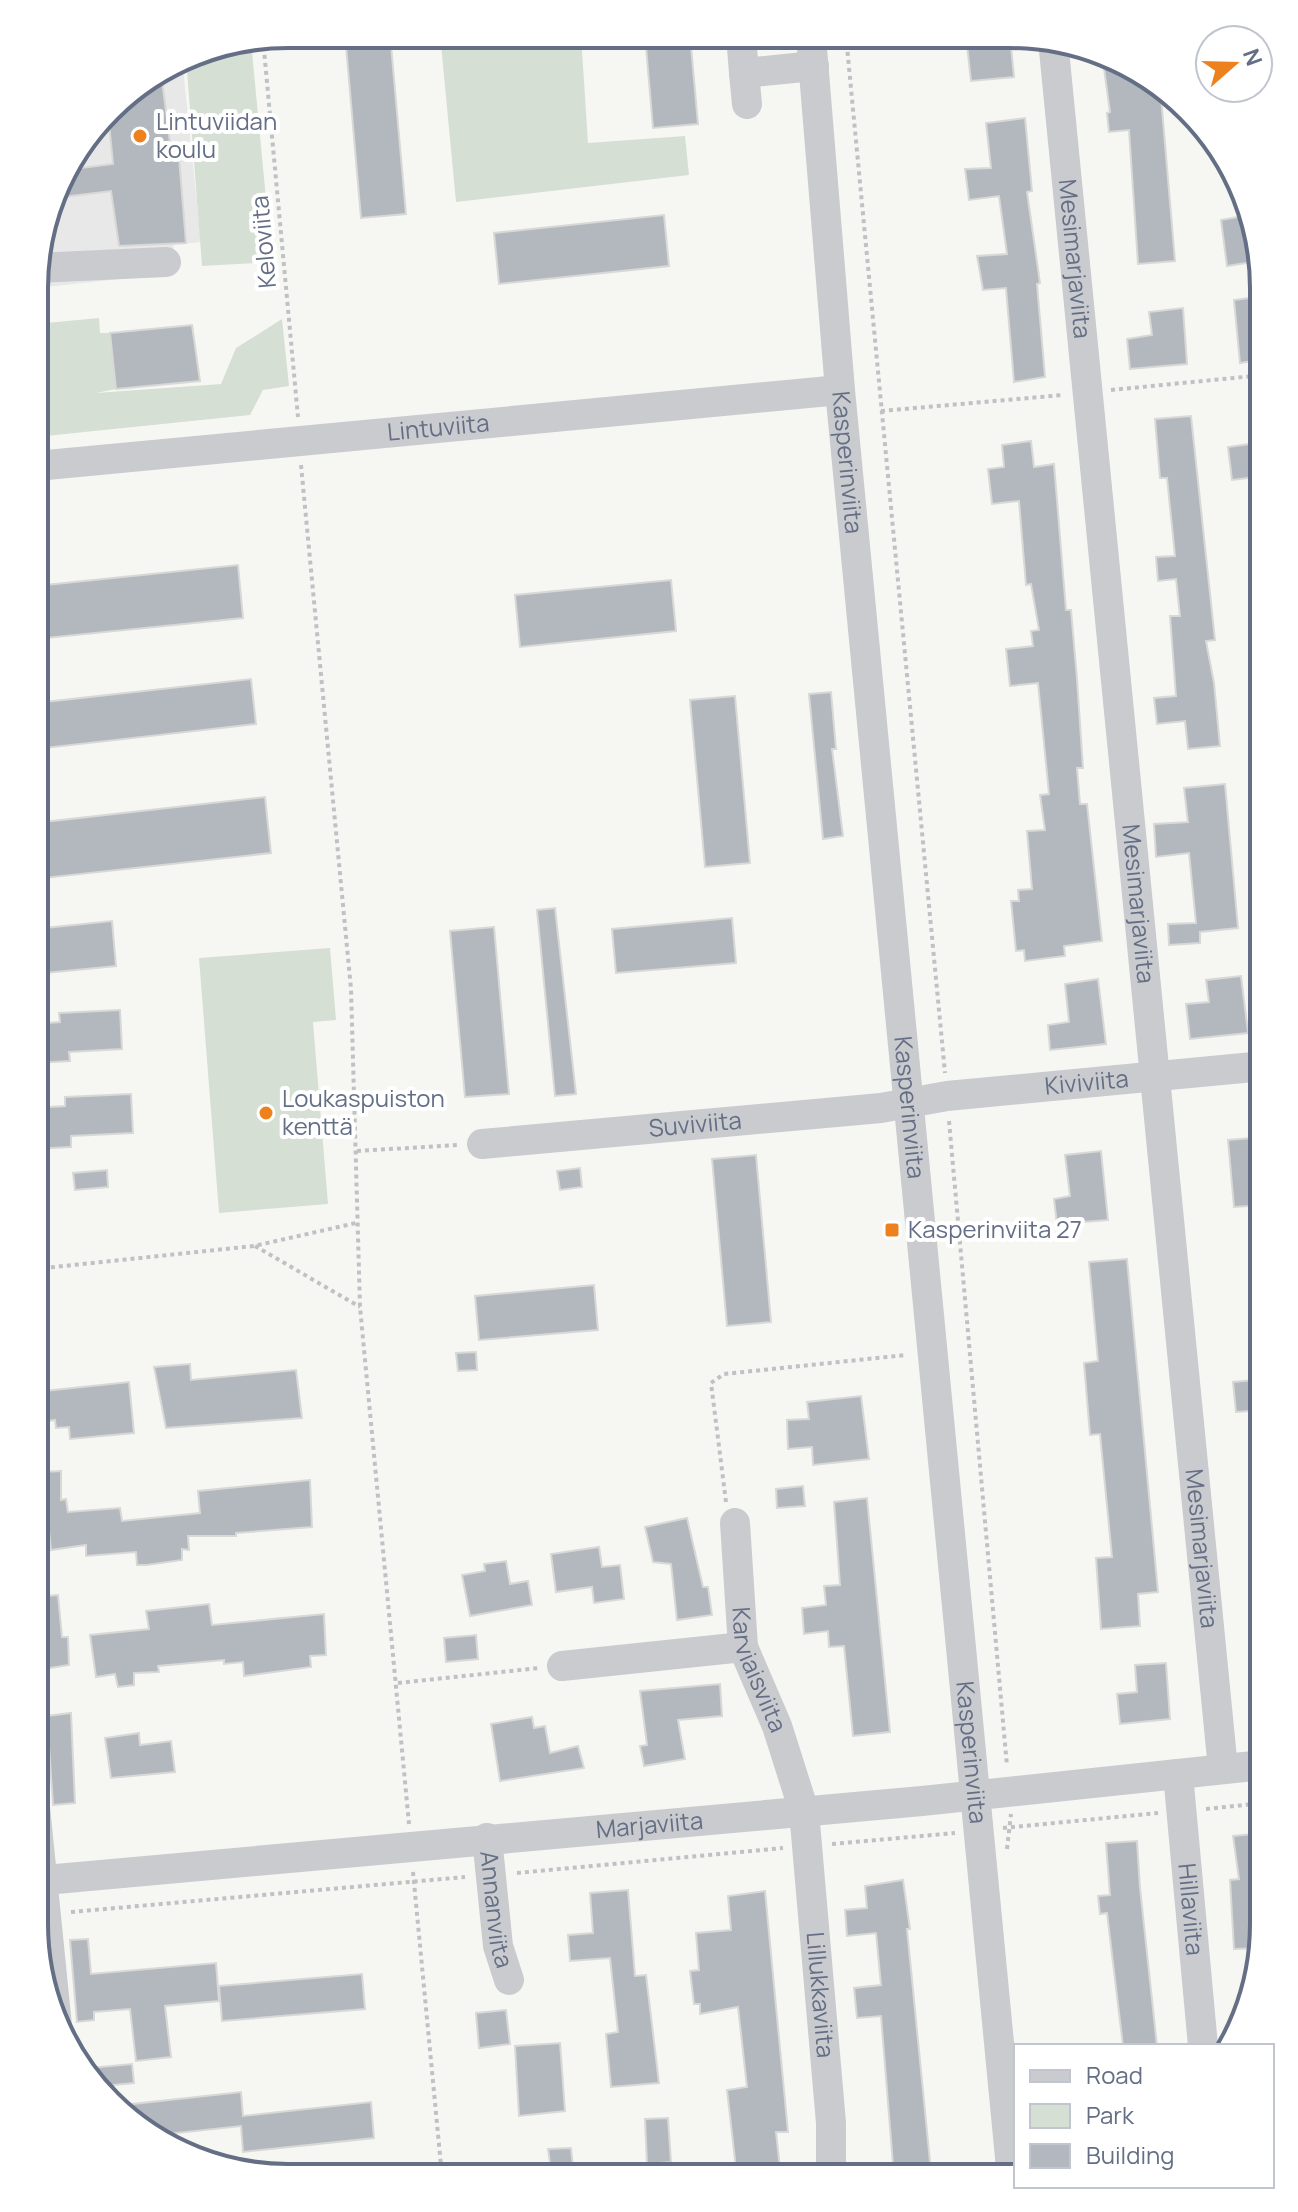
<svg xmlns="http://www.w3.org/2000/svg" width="1298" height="2212" font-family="Manrope,sans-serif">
	<rect width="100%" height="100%" fill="#f6f7f3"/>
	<!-- built -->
	<path fill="#e7e8e7" d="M 182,59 L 201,242 L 173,245 L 176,273 L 36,288 L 36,256 L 60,175 L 120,97 Z"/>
	<!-- green -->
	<path fill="#d6dfd4" d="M 440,34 L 581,35 L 588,143 L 685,136 L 689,175 L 456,202 Z
		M 251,41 L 272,262 L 202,266 L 186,57 Z
		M 99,318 L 100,333 L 110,333 L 116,389 L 96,393 L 221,384 L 236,348 L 282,319 L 289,386 L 263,390 L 250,415 L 36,437 L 36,324 Z
		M 330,948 L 336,1020 L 313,1022 L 328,1204 L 219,1213 L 199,958 Z"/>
	<!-- building -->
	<path fill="#b3b8bf" stroke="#d8d8d6" stroke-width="2" d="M 345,34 L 390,34 L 406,214 L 361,218 Z
		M 645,35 L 690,35 L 698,124 L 653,128 Z
		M 966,36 L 1010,36 L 1014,77 L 971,81 Z
		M 1103,61 L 1160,85 L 1175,261 L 1138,264 L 1129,130 L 1109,132 L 1107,113 L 1110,112 Z
		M 161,72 L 172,158 L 179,157 L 186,243 L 119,246 L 111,191 L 54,198 L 65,170 L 113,164 L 108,113 L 120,97 Z
		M 1025,118 L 1032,191 L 1027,192 L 1040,283 L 1037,284 L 1045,377 L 1014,382 L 1006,288 L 983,290 L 977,256 L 1007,254 L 999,196 L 969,200 L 965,169 L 991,168 L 986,123 Z
		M 664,215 L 669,266 L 499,284 L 494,233 Z
		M 1249,215 L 1259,261 L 1227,266 L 1221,220 Z
		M 1264,296 L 1264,359 L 1240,363 L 1234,300 Z
		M 1183,308 L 1187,364 L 1130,369 L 1127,339 L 1152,335 L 1149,312 Z
		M 192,325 L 200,381 L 116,389 L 110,333 Z
		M 1191,416 L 1215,640 L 1206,641 L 1214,683 L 1220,746 L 1188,749 L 1185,721 L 1157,724 L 1154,698 L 1176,696 L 1170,616 L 1180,616 L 1176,579 L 1158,581 L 1156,557 L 1175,556 L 1167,478 L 1160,478 L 1155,419 Z
		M 1031,441 L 1034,467 L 1054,464 L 1066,610 L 1071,610 L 1077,679 L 1083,768 L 1077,768 L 1080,804 L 1087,804 L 1102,941 L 1064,946 L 1065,956 L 1025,961 L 1024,950 L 1016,951 L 1011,901 L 1019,901 L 1018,890 L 1032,889 L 1027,831 L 1045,830 L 1040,795 L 1049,794 L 1038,683 L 1010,686 L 1006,649 L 1033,646 L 1031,631 L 1039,630 L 1031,584 L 1026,585 L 1019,501 L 992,504 L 988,469 L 1004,467 L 1002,445 Z
		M 1264,442 L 1264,476 L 1232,480 L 1228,447 Z
		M 238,565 L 243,618 L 36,639 L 36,586 Z
		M 671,580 L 676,631 L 520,647 L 515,595 Z
		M 251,679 L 256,724 L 36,749 L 36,703 Z
		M 831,692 L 836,749 L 832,749 L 843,836 L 823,839 L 809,694 Z
		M 735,696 L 750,863 L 705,867 L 690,700 Z
		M 1225,784 L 1238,928 L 1200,932 L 1200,943 L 1169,945 L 1168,924 L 1196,923 L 1189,853 L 1156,857 L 1154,824 L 1188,822 L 1184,788 Z
		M 265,797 L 271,853 L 35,879 L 35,823 Z
		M 555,908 L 576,1094 L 555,1096 L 537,910 Z
		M 732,918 L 736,963 L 616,973 L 612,929 Z
		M 112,921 L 116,966 L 35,974 L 35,929 Z
		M 494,927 L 509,1094 L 465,1097 L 450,931 Z
		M 1241,976 L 1248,1033 L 1190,1039 L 1186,1004 L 1209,1002 L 1206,980 Z
		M 1098,979 L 1106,1044 L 1050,1050 L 1048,1025 L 1069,1022 L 1065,984 Z
		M 120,1010 L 122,1049 L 69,1052 L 70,1061 L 35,1063 L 35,1024 L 60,1022 L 59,1013 Z
		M 131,1094 L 133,1133 L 71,1136 L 71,1147 L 35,1149 L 35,1108 L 65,1106 L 65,1097 Z
		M 1264,1137 L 1264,1205 L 1234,1207 L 1228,1140 Z
		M 1101,1151 L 1108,1220 L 1057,1224 L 1054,1199 L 1070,1196 L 1065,1155 Z
		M 756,1155 L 771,1322 L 727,1326 L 712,1159 Z
		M 580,1168 L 582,1187 L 560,1190 L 557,1171 Z
		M 107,1170 L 108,1187 L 75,1190 L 73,1173 Z
		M 1127,1259 L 1158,1592 L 1138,1594 L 1140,1626 L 1101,1629 L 1096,1558 L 1112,1557 L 1100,1434 L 1090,1435 L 1084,1363 L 1098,1361 L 1089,1262 Z
		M 594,1285 L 598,1330 L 479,1340 L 475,1296 Z
		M 476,1352 L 477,1370 L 458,1371 L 456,1353 Z
		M 190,1364 L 191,1380 L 296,1370 L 302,1418 L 166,1428 L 154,1367 Z
		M 1264,1379 L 1264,1410 L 1236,1412 L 1233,1382 Z
		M 129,1382 L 134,1433 L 70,1439 L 69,1427 L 56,1428 L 55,1420 L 35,1423 L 35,1392 Z
		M 861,1396 L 869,1459 L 813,1465 L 812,1447 L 788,1449 L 787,1420 L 809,1419 L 807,1402 Z
		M 61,1471 L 61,1500 L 66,1499 L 68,1512 L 120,1508 L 122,1521 L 200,1513 L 198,1491 L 310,1480 L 312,1527 L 236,1533 L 236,1536 L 188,1536 L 189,1550 L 182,1549 L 182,1560 L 147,1565 L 137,1565 L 136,1552 L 86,1556 L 86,1545 L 51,1550 L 43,1472 Z
		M 803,1486 L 805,1506 L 777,1508 L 776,1489 Z
		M 867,1498 L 890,1732 L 853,1736 L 844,1646 L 829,1647 L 828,1631 L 804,1634 L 802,1608 L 826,1605 L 824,1586 L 840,1585 L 834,1502 Z
		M 687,1518 L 703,1587 L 708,1587 L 712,1615 L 677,1620 L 671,1564 L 653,1562 L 645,1527 Z
		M 599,1547 L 602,1567 L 620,1565 L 624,1599 L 594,1603 L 592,1587 L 556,1592 L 551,1554 Z
		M 506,1561 L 510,1584 L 528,1581 L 532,1605 L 470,1616 L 462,1575 L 485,1571 L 484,1564 Z
		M 58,1595 L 62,1637 L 68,1637 L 69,1665 L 37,1670 L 34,1597 Z
		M 209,1604 L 212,1625 L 324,1614 L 326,1655 L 310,1656 L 311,1667 L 244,1676 L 243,1662 L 224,1664 L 224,1660 L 158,1666 L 159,1672 L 134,1673 L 134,1685 L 118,1687 L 115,1674 L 96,1677 L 90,1635 L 149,1629 L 146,1611 Z
		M 476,1635 L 478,1659 L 446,1662 L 444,1638 Z
		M 1166,1663 L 1170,1719 L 1120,1724 L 1117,1694 L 1137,1692 L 1135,1665 Z
		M 720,1684 L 722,1716 L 678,1720 L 685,1759 L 644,1766 L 640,1746 L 647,1745 L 640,1691 Z
		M 71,1713 L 75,1803 L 53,1805 L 47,1716 Z
		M 532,1717 L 534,1728 L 545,1726 L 550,1753 L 578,1746 L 584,1768 L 500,1781 L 491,1724 Z
		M 139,1733 L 140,1745 L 171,1741 L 175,1772 L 111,1778 L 105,1738 Z
		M 1263,1833 L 1262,1948 L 1234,1949 L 1230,1880 L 1239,1879 L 1233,1836 Z
		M 1137,1841 L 1140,1888 L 1157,2046 L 1123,2046 L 1107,1913 L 1100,1914 L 1098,1896 L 1110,1895 L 1106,1843 Z
		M 903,1880 L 910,1929 L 907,1929 L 931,2172 L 894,2177 L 881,2016 L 857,2018 L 854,1988 L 881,1985 L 876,1933 L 847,1936 L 845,1910 L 867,1908 L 865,1886 Z
		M 628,1890 L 635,1976 L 646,1975 L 659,2083 L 611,2087 L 606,2034 L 618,2032 L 610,1958 L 570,1961 L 568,1935 L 593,1933 L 590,1893 Z
		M 765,1891 L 788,2132 L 776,2132 L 781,2177 L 737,2177 L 727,2090 L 747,2087 L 738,2007 L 700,2014 L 700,2004 L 694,2004 L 690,1971 L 699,1970 L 696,1933 L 731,1930 L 728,1896 Z
		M 88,1939 L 91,1974 L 216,1963 L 219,2001 L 165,2006 L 171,2057 L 136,2061 L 130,2009 L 94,2012 L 94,2020 L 77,2022 L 70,1940 Z
		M 362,1974 L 365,2009 L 222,2021 L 219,1986 Z
		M 506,2010 L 510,2044 L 479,2048 L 476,2013 Z
		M 560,2043 L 565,2111 L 519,2116 L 515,2046 Z
		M 132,2064 L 134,2083 L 103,2086 L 89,2068 Z
		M 241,2092 L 243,2116 L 371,2102 L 374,2138 L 243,2152 L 241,2126 L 158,2135 L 135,2126 L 133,2104 Z
		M 668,2118 L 671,2162 L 647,2164 L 645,2119 Z
		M 571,2148 L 574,2177 L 552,2177 L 548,2149 Z"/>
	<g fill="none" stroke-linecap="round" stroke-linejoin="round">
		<!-- path -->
		<path stroke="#c0c1c4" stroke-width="4" stroke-dasharray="4 4" stroke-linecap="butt" d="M 846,36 L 945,1073
			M 263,39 L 298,417
			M 1111,390 L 1264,375
			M 881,411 L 1063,395
			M 301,465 L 351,989 L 360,1307 L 409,1824
			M 949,1121 L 1007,1766
			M 357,1151 L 458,1145
			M 255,1246 L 360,1307
			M 35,1269 L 254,1246 L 356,1223
			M 726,1502 L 711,1383 L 724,1374 L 906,1355
			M 398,1683 L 539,1668
			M 1206,1809 L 1263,1803
			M 1003,1828 L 1158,1813
			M 832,1844 L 955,1833
			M 1007,1849 L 1011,1814
			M 413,1872 L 442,2176
			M 517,1873 L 783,1848
			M 71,1912 L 465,1877"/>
		<!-- minor -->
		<g stroke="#c9cbcf" stroke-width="30">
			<path d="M 741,35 L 744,73 L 814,66"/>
			<path id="s1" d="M 811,36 L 840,390 L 1012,2178"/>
			<path id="s2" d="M 1053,40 L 1223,1769"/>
			<path d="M 744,73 L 747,104"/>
			<path d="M 36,268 L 166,262"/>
			<path id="s3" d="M 36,466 L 840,390"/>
			<path id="s4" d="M 482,1144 L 881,1108 L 947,1096 L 1264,1066"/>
			<path id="s5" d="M 735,1523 L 743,1647 L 777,1726 L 804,1811 L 831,2123 L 831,2177"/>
			<path d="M 562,1666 L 743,1647"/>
			<path id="s6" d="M 1178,1774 L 1203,2046"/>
			<path d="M 34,1797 L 57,2026"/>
			<path id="s7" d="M 487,1838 L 498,1946 L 509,1980"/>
			<path id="s8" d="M 34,1881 L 922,1801 L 1263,1765"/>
		</g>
	</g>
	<!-- markers -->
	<g fill="#ec811e" stroke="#fff" stroke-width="3">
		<circle cx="140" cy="136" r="8"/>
		<circle cx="266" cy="1113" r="8"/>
		<rect x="884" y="1222" width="16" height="16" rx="4"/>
	</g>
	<g text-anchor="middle" stroke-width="8" stroke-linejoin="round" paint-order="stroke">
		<!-- poi labels -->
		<g font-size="24" fill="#646f86" stroke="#fff" text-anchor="start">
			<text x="156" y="130">Lintuviidan<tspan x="156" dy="28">koulu</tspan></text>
			<text x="282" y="1107">Loukaspuiston<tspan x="282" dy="28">kenttä</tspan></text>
			<text x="908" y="1238">Kasperinviita 27</text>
		</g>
		<!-- street labels -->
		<g font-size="24" fill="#646f86" stroke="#fff">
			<text transform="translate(264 242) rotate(-95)" y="8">Keloviita</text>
			<text dy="8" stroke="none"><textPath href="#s2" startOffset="220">Mesimarjaviita</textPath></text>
			<text dy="8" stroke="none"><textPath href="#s3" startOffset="404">Lintuviita</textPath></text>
			<text dy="8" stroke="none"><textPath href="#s1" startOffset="428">Kasperinviita</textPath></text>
			<text dy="8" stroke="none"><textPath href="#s2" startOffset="868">Mesimarjaviita</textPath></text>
			<text dy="8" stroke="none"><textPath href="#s4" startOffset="608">Kiviviita</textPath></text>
			<text dy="8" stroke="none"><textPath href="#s1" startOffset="1076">Kasperinviita</textPath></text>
			<text dy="8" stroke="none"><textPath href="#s4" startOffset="214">Suviviita</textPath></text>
			<text dy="8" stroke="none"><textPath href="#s2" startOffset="1516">Mesimarjaviita</textPath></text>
			<text dy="8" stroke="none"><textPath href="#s5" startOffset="150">Karviaisviita</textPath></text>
			<text dy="8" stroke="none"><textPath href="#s1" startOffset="1724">Kasperinviita</textPath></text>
			<text dy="8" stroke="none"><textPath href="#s8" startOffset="618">Marjaviita</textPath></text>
			<text dy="8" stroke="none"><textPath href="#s7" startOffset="72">Annanviita</textPath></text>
			<text dy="8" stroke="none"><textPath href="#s6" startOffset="136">Hillaviita</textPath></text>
			<text dy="8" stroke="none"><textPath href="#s5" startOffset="484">Lillukkaviita</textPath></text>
		</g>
	</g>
	<!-- crop -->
	<path d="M0 0H1298V2212H0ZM288 48H1010A240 240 0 0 1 1250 288V1924A240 240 0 0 1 1010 2164H288A240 240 0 0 1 48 1924V288A240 240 0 0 1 288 48Z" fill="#fff" fill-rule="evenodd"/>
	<path fill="none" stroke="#646f86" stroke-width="4" d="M288 48H1010A240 240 0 0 1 1250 288V1924A240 240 0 0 1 1010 2164H288A240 240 0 0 1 48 1924V288A240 240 0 0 1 288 48Z"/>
	<!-- legend -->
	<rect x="1014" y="2044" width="260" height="144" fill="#ffffff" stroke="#c1c5cf" stroke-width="2"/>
	<rect x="1030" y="2070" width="40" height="12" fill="#c9cbcf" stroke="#c1c5cf" stroke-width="2"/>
	<text x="1086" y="2084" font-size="24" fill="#646f86">Road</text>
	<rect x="1030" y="2104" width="40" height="24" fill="#d6dfd4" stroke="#c1c5cf" stroke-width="2"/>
	<text x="1086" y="2124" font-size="24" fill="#646f86">Park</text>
	<rect x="1030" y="2144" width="40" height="24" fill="#b3b8bf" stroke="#c1c5cf" stroke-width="2"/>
	<text x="1086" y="2164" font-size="24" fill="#646f86">Building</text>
	<!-- north arrow -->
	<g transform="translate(1234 64) rotate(70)"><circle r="38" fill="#ffffff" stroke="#c1c5cf" stroke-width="2"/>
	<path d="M0-6L14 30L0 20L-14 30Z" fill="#ec811e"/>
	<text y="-12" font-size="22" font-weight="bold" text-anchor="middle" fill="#646f86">N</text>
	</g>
</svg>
